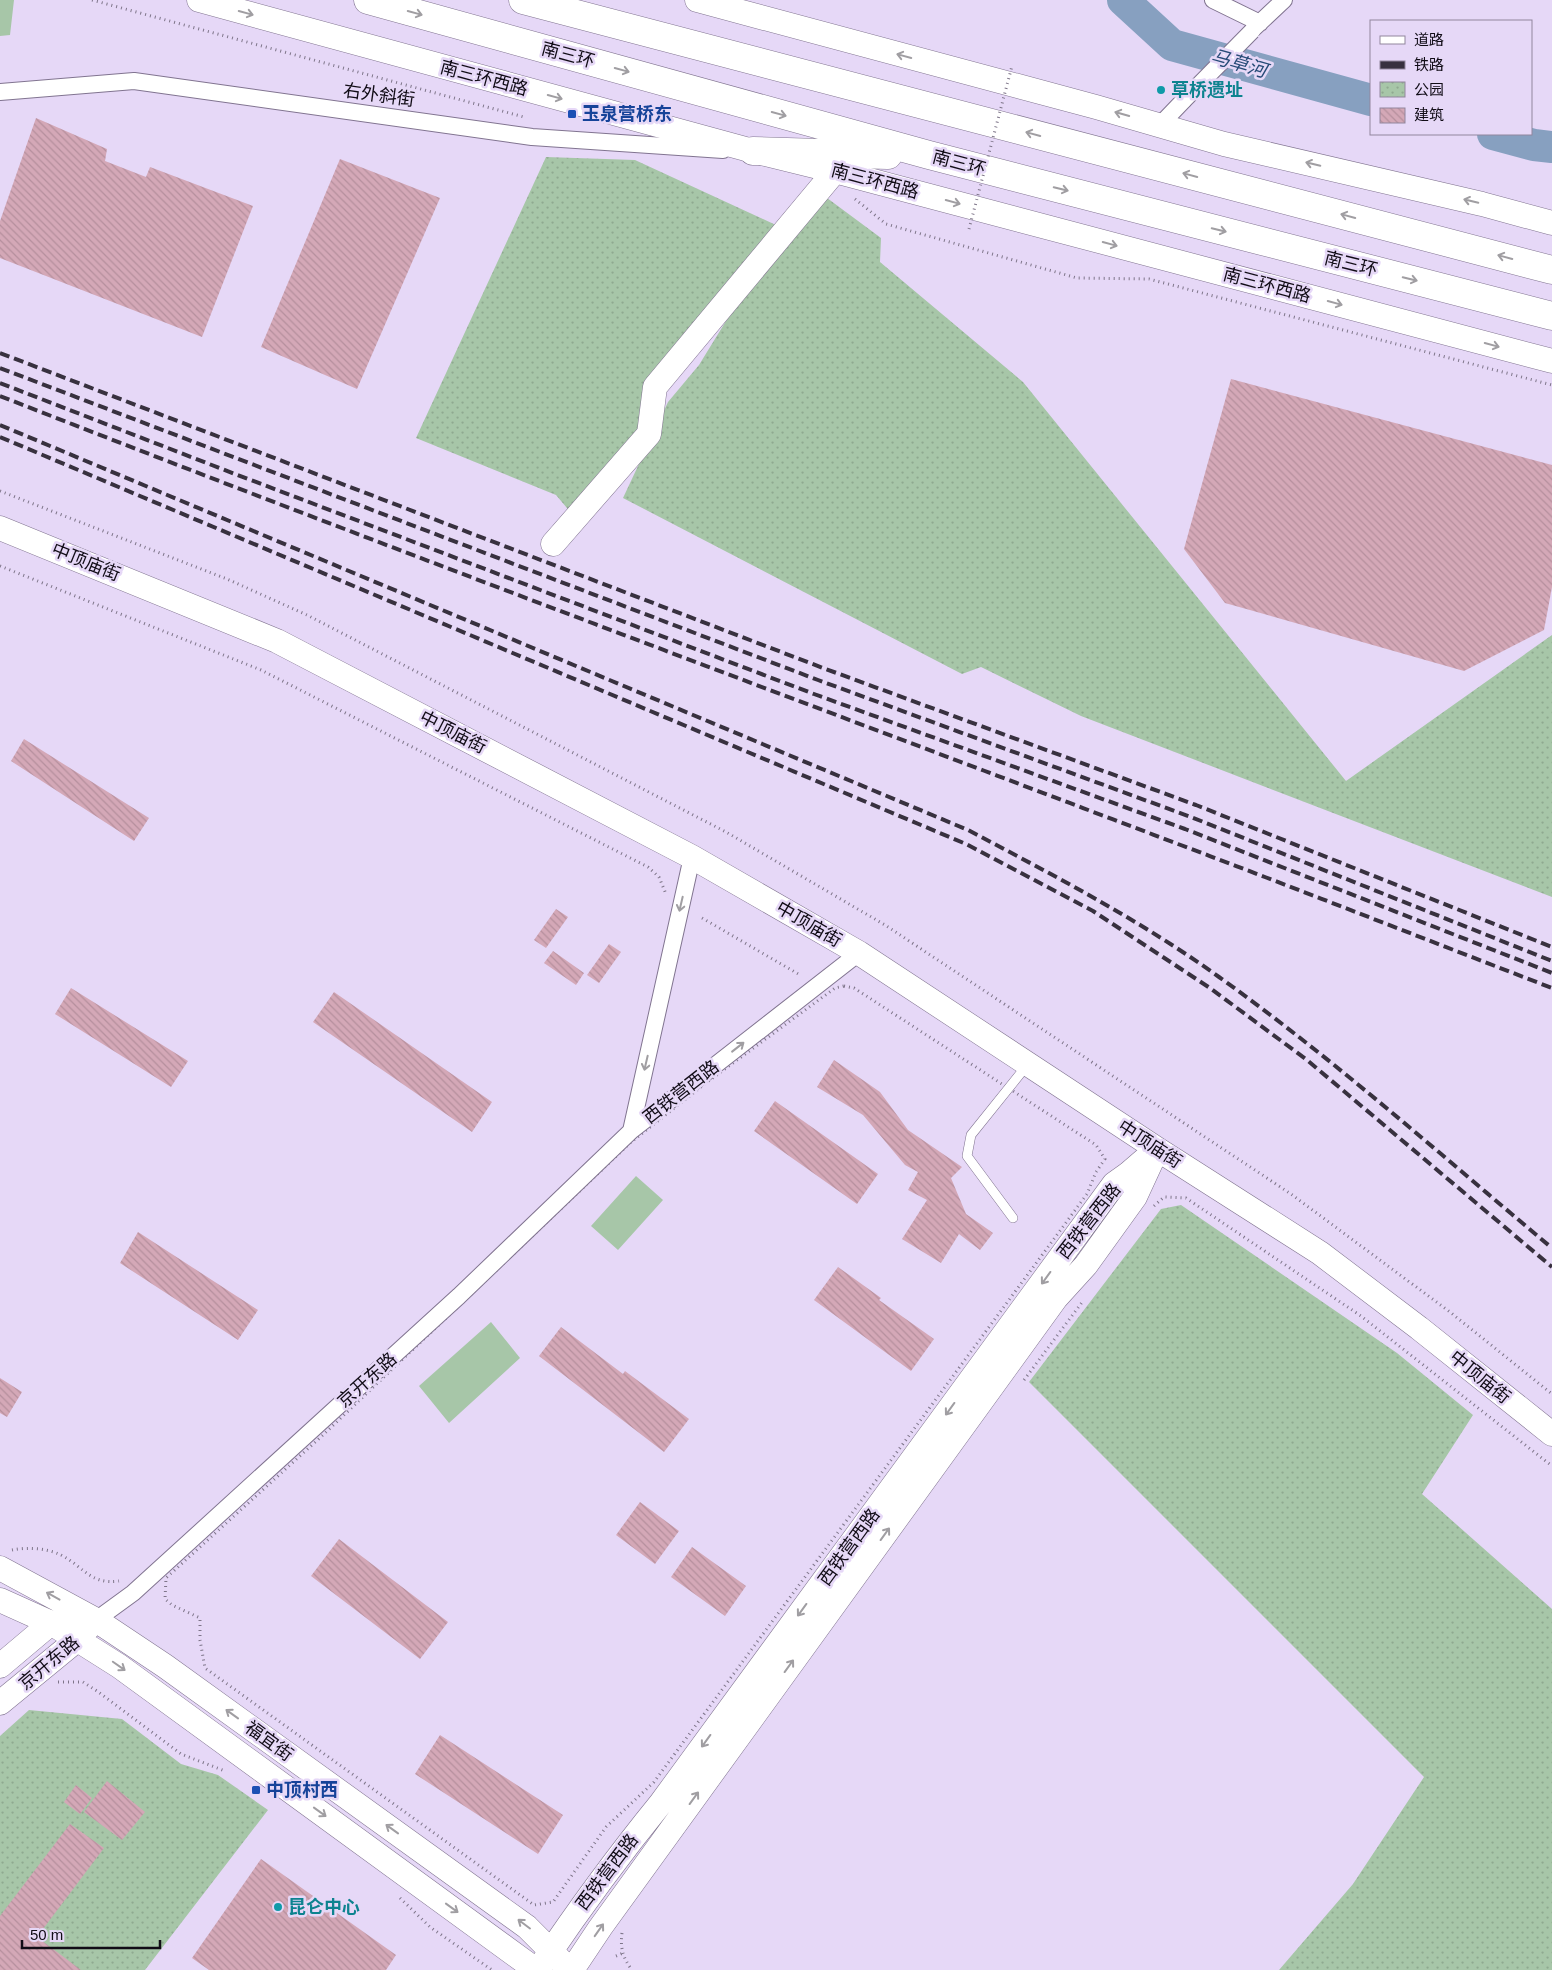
<svg xmlns="http://www.w3.org/2000/svg" width="1552" height="1970" font-family="Arial,'Noto Sans SC',sans-serif">
	<defs>
		<pattern id="park-dots" width="8" height="8" patternUnits="userSpaceOnUse" patternTransform="scale(1.25)"><rect width="8" height="8" fill="#a7c6a8"/><path d="M2 2h.1M6 6h.1" fill="none" stroke="#8fa990" stroke-width="1.8" stroke-linecap="round"/></pattern>
		<pattern id="building-back-hatch" width="6" height="6" patternUnits="userSpaceOnUse" patternTransform="scale(1.25)"><rect width="6" height="6" fill="#d4a8b7"/><path d="M-1 5l2 2M0 0l6 6M5-1l2 2" fill="none" stroke="#b58f9d"/></pattern>
	</defs>
	<rect width="100%" height="100%" fill="#e6d8f7"/>
	<!-- park -->
	<path fill="url(#park-dots)" d="M 546,157 L 635,160 L 778,226 L 652,378 L 641,433 L 572,514 L 556,495 L 416,438 Z
		M 823,195 L 881,238 L 880,262 L 1023,382 L 1346,781 L 1552,635 L 1552,897 L 1081,716 L 981,667 L 962,674 L 623,498 L 668,402 L 699,365 L 726,321 Z
		M 1181,1205 L 1397,1353 L 1473,1415 L 1422,1494 L 1552,1609 L 1552,1970 L 1279,1970 L 1353,1884 L 1424,1777 L 1029,1382 L 1161,1209 Z
		M 29,1710 L 122,1719 L 181,1764 L 218,1775 L 268,1810 L 145,1970 L 0,1970 L 0,1736 Z"/>
	<!-- pitch -->
	<path fill="#a7c6a8" d="M 0,0 L 14,0 L 10,35 L 0,36 Z
		M 636,1176 L 663,1200 L 618,1250 L 591,1226 Z
		M 491,1322 L 520,1358 L 449,1423 L 419,1386 Z"/>
	<g fill="none" stroke-linecap="round" stroke-linejoin="round">
		<!-- river -->
		<path stroke="#87a0c0" stroke-width="32" d="M 1123,0 L 1172,45 L 1371,100
			M 1493,134 L 1534,145 L 1552,147"/>
	</g>
	<!-- building -->
	<path fill="url(#building-back-hatch)" d="M 36,118 L 107,149 L 105,161 L 146,177 L 150,167 L 253,206 L 202,337 L 0,258 L 0,221 Z
		M 340,159 L 440,198 L 357,389 L 261,347 Z
		M 1231,379 L 1552,465 L 1552,587 L 1544,630 L 1464,671 L 1225,603 L 1184,549 Z
		M 24,739 L 149,818 L 134,841 L 11,761 Z
		M 556,909 L 568,917 L 546,948 L 534,940 Z
		M 609,944 L 621,952 L 599,983 L 587,975 Z
		M 553,951 L 584,973 L 576,985 L 544,963 Z
		M 71,988 L 188,1061 L 171,1087 L 55,1014 Z
		M 334,992 L 492,1102 L 472,1132 L 313,1022 Z
		M 834,1060 L 880,1092 L 908,1130 L 962,1167 L 951,1178 L 966,1214 L 993,1233 L 980,1250 L 959,1234 L 941,1263 L 902,1239 L 927,1200 L 908,1190 L 918,1172 L 905,1165 L 863,1115 L 817,1087 Z
		M 775,1101 L 878,1174 L 857,1204 L 754,1131 Z
		M 138,1232 L 258,1310 L 238,1340 L 120,1263 Z
		M 838,1267 L 881,1298 L 879,1300 L 934,1339 L 911,1371 L 814,1300 Z
		M 561,1327 L 623,1374 L 625,1371 L 689,1419 L 664,1452 L 539,1356 Z
		M 0,1378 L 22,1392 L 7,1417 L 0,1413 Z
		M 640,1502 L 679,1531 L 655,1564 L 616,1535 Z
		M 339,1539 L 448,1622 L 420,1659 L 311,1576 Z
		M 692,1547 L 746,1586 L 725,1616 L 671,1577 Z
		M 440,1735 L 563,1815 L 538,1854 L 415,1774 Z
		M 107,1781 L 145,1812 L 122,1840 L 84,1812 Z
		M 76,1785 L 92,1798 L 80,1814 L 64,1802 Z
		M 70,1824 L 104,1848 L 37,1937 L 81,1970 L 0,1970 L 0,1916 Z
		M 261,1859 L 396,1955 L 386,1970 L 209,1970 L 192,1958 Z"/>
	<g fill="none" stroke-linecap="round" stroke-linejoin="round">
		<!-- lane casing -->
		<g stroke="#817490" stroke-width="10">
			<path id="lane" d="M 1013,1218 L 967,1156 L 971,1135 L 1028,1064"/>
		</g>
		<!-- street casing -->
		<g stroke="#817490" stroke-width="18">
			<path id="street" d="M 1213,0 L 1260,23
				M 1253,29 L 1284,0
				M 0,92 L 134,81 L 532,137 L 723,150
				M 1160,125 L 1184,100
				M 631,1131 L 692,857
				M 96,1620 L 133,1593 L 459,1296 L 631,1131 L 859,953"/>
		</g>
		<!-- secondary casing -->
		<g stroke="#817490" stroke-width="25">
			<path id="secondary" d="M 199,0 L 753,151 L 835,171 L 1552,361
				M 697,0 L 1096,107 L 1224,144 L 1482,204 L 1552,223
				M 0,528 L 277,641 L 692,857 L 859,953 L 1157,1149 L 1320,1253 L 1419,1328 L 1552,1434
				M 553,544 L 649,434 L 655,387 L 835,171
				M 0,1568 L 96,1620 L 165,1666 L 527,1927 L 562,1962
				M 0,1600 L 51,1623 L 119,1666 L 536,1970
				M 0,1666 L 51,1623 L 65,1622
				M 0,1703 L 78,1639 L 88,1628
				M 538,1970 C 577,1912 617,1857 661,1803 L 1114,1184 L 1128,1174 L 1157,1149
				M 572,1970 L 600,1928 L 1056,1298 L 1086,1265 L 1135,1197 L 1153,1158"/>
		</g>
		<!-- highway casing -->
		<g stroke="#817490" stroke-width="29">
			<path id="highway" d="M 368,0 L 929,155 L 1552,316
				M 523,0 L 1552,270
				M 753,151 L 888,155"/>
		</g>
		<!-- path -->
		<path stroke="#7e7589" stroke-width="3" stroke-dasharray="1 4" stroke-linecap="butt" d="M 92,0 L 524,117
			M 855,199 L 886,224 L 1077,278 L 1149,279 L 1552,385
			M 0,491 L 227,579 L 307,615 L 726,832 L 885,925 L 1291,1194 L 1450,1312 L 1552,1394
			M 0,566 L 261,670 L 648,867 L 659,877 L 666,894
			M 702,918 L 800,975
			M 844,986 L 854,988 L 1096,1145 L 1105,1159 L 1096,1172 L 1087,1194 L 654,1782 L 606,1827 L 553,1902 L 534,1905 L 205,1668 L 200,1640 L 200,1618 L 172,1605 L 165,1599 L 166,1578 L 323,1435 L 630,1143 L 706,1083 L 835,988 Z
			M 1154,1206 L 1164,1197 L 1186,1198 L 1361,1316 L 1552,1466
			M 1024,1380 L 1083,1301
			M 12,1550 C 27,1547 47,1548 61,1555 C 83,1566 90,1585 119,1581
			M 58,1682 L 83,1682 L 97,1691 L 181,1754 L 225,1771
			M 400,1898 L 430,1927 L 492,1970
			M 622,1933 C 620,1948 623,1958 632,1970
			M 616,1956 L 623,1953"/>
		<!-- lane -->
		<use href="#lane" stroke="#fff" stroke-width="9"/>
		<!-- street -->
		<use href="#street" stroke="#fff" stroke-width="16"/>
		<!-- secondary -->
		<use href="#secondary" stroke="#fff" stroke-width="24"/>
		<!-- highway -->
		<use href="#highway" stroke="#fff" stroke-width="28"/>
		<!-- rail -->
		<path stroke="#38313f" stroke-width="4" stroke-dasharray="10 5" stroke-linecap="butt" d="M 0,353 L 823,668 L 1196,805 L 1552,947
			M 0,368 L 818,680 L 1191,817 L 1552,961
			M 0,383 L 235,474 L 814,694 L 1185,829 L 1552,973
			M 0,396 C 391,549 785,695 1178,844 C 1303,891 1427,940 1552,988
			M 0,425 L 968,830 C 1053,875 1140,920 1219,977 C 1335,1060 1442,1156 1552,1248
			M 0,437 L 966,844 L 1093,911 L 1210,988 L 1307,1060 L 1552,1267"/>
		<!-- street-bridge casing -->
		<g stroke="#817490" stroke-width="18" stroke-linecap="butt">
			<path id="street-bridge" d="M 1184,100 L 1252,31"/>
		</g>
		<!-- path-bridge -->
		<path stroke="#7e7589" stroke-width="3" stroke-dasharray="1 4" stroke-linecap="butt" d="M 969,229 L 1012,66"/>
		<!-- street-bridge -->
		<use href="#street-bridge" stroke="#fff" stroke-width="16"/>
	</g>
	<!-- one-way arrows -->
	<defs><path id="oneway-shaft" d="M-6 0H5M1.5-3L5.5 0L1.5 3" fill="none" stroke-width="1.6" stroke-linecap="round" stroke-linejoin="round" transform="scale(1.25)"/></defs>
	<g stroke="#a09ea2">
		<use href="#oneway-shaft" transform="translate(246 13) rotate(15)"/>
		<use href="#oneway-shaft" transform="translate(415 13) rotate(15)"/>
		<use href="#oneway-shaft" transform="translate(904 56) rotate(-165)"/>
		<use href="#oneway-shaft" transform="translate(622 70) rotate(15)"/>
		<use href="#oneway-shaft" transform="translate(555 97) rotate(15)"/>
		<use href="#oneway-shaft" transform="translate(779 114) rotate(15)"/>
		<use href="#oneway-shaft" transform="translate(1122 114) rotate(-164)"/>
		<use href="#oneway-shaft" transform="translate(1033 134) rotate(-165)"/>
		<use href="#oneway-shaft" transform="translate(1313 164) rotate(-167)"/>
		<use href="#oneway-shaft" transform="translate(1190 175) rotate(-165)"/>
		<use href="#oneway-shaft" transform="translate(1061 189) rotate(14)"/>
		<use href="#oneway-shaft" transform="translate(1471 201) rotate(-167)"/>
		<use href="#oneway-shaft" transform="translate(953 202) rotate(15)"/>
		<use href="#oneway-shaft" transform="translate(1348 216) rotate(-165)"/>
		<use href="#oneway-shaft" transform="translate(1219 230) rotate(14)"/>
		<use href="#oneway-shaft" transform="translate(1110 244) rotate(15)"/>
		<use href="#oneway-shaft" transform="translate(1505 257) rotate(-165)"/>
		<use href="#oneway-shaft" transform="translate(1410 279) rotate(14)"/>
		<use href="#oneway-shaft" transform="translate(1335 303) rotate(15)"/>
		<use href="#oneway-shaft" transform="translate(1492 345) rotate(15)"/>
		<use href="#oneway-shaft" transform="translate(681 904) rotate(103)"/>
		<use href="#oneway-shaft" transform="translate(738 1047) rotate(-38)"/>
		<use href="#oneway-shaft" transform="translate(646 1063) rotate(103)"/>
		<use href="#oneway-shaft" transform="translate(1046 1278) rotate(126)"/>
		<use href="#oneway-shaft" transform="translate(950 1409) rotate(126)"/>
		<use href="#oneway-shaft" transform="translate(885 1534) rotate(-54)"/>
		<use href="#oneway-shaft" transform="translate(53 1596) rotate(-151)"/>
		<use href="#oneway-shaft" transform="translate(802 1610) rotate(126)"/>
		<use href="#oneway-shaft" transform="translate(119 1666) rotate(35)"/>
		<use href="#oneway-shaft" transform="translate(789 1666) rotate(-54)"/>
		<use href="#oneway-shaft" transform="translate(232 1714) rotate(-144)"/>
		<use href="#oneway-shaft" transform="translate(706 1741) rotate(126)"/>
		<use href="#oneway-shaft" transform="translate(694 1798) rotate(-54)"/>
		<use href="#oneway-shaft" transform="translate(320 1812) rotate(36)"/>
		<use href="#oneway-shaft" transform="translate(392 1829) rotate(-144)"/>
		<use href="#oneway-shaft" transform="translate(452 1908) rotate(36)"/>
		<use href="#oneway-shaft" transform="translate(524 1924) rotate(-143)"/>
		<use href="#oneway-shaft" transform="translate(599 1930) rotate(-55)"/>
	</g>
	<!-- markers -->
	<g fill="#0f9aa8" stroke="#e6d8f7" stroke-width="2">
		<circle cx="1161" cy="90" r="5"/>
		<circle cx="278" cy="1907" r="5"/>
	</g>
	<g fill="#1a4fb4" stroke="#e6d8f7" stroke-width="2">
		<rect x="567" y="109" width="10" height="10" rx="2.5"/>
		<rect x="251" y="1785" width="10" height="10" rx="2.5"/>
	</g>
	<g text-anchor="middle" stroke-width="5" stroke-linejoin="round" paint-order="stroke">
		<!-- street labels -->
		<g font-size="18" fill="#110c16" stroke="#e6d8f7">
			<text transform="translate(568 55) rotate(15)" y="6">南三环</text>
			<text transform="translate(484 78) rotate(15)" y="6">南三环西路</text>
			<text transform="translate(379 95) rotate(8)" y="6">右外斜街</text>
			<text transform="translate(959 163) rotate(15)" y="6">南三环</text>
			<text transform="translate(875 181) rotate(15)" y="6">南三环西路</text>
			<text transform="translate(1351 264) rotate(14)" y="6">南三环</text>
			<text transform="translate(1267 285) rotate(15)" y="6">南三环西路</text>
			<text transform="translate(86 562) rotate(22)" y="6">中顶庙街</text>
			<text transform="translate(453 732) rotate(27)" y="6">中顶庙街</text>
			<text transform="translate(809 924) rotate(30)" y="6">中顶庙街</text>
			<text transform="translate(681 1092) rotate(-38)" y="6">西铁营西路</text>
			<text transform="translate(1150 1144) rotate(33)" y="6">中顶庙街</text>
			<text transform="translate(1089 1221) rotate(-52)" y="6">西铁营西路</text>
			<text transform="translate(1480 1377) rotate(39)" y="6">中顶庙街</text>
			<text transform="translate(367 1380) rotate(-42)" y="6">京开东路</text>
			<text transform="translate(849 1547) rotate(-54)" y="6">西铁营西路</text>
			<text transform="translate(49 1663) rotate(-40)" y="6">京开东路</text>
			<text transform="translate(269 1741) rotate(36)" y="6">福宜街</text>
			<text transform="translate(607 1872) rotate(-53)" y="6">西铁营西路</text>
		</g>
		<!-- culture labels -->
		<g font-size="18" font-weight="bold" fill="#0d838f" stroke="#e6d8f7" text-anchor="start">
			<text x="1171" y="96">草桥遗址</text>
			<text x="288" y="1913">昆仑中心</text>
		</g>
		<!-- transit labels -->
		<g font-size="18" font-weight="bold" fill="#164399" stroke="#e6d8f7" text-anchor="start">
			<text x="582" y="120">玉泉营桥东</text>
			<text x="266" y="1796">中顶村西</text>
		</g>
		<!-- water labels -->
		<g font-size="19" font-style="italic" fill="#274b77" stroke="#e6d8f7">
			<text transform="translate(1239 63) rotate(16)" y="7">马草河</text>
		</g>
	</g>
	<!-- legend -->
	<rect x="1370" y="20" width="162" height="115" fill="#e6d8f7" stroke="#91869d"/>
	<rect x="1380" y="36" width="25" height="8" fill="#ffffff" stroke="#91869d"/>
	<text x="1414" y="45" font-size="15" fill="#110c16">道路</text>
	<rect x="1380" y="61" width="25" height="8" fill="#38313f" stroke="#91869d"/>
	<text x="1414" y="70" font-size="15" fill="#110c16">铁路</text>
	<rect x="1380" y="82" width="25" height="15" fill="url(#park-dots)" stroke="#91869d"/>
	<text x="1414" y="95" font-size="15" fill="#110c16">公园</text>
	<rect x="1380" y="108" width="25" height="15" fill="url(#building-back-hatch)" stroke="#91869d"/>
	<text x="1414" y="120" font-size="15" fill="#110c16">建筑</text>
	<!-- scale -->
	<path d="M22 1940v8h138v-8" fill="none" stroke="#110c16" stroke-width="2.5"/>
	<text x="30" y="1940" font-size="15" fill="#110c16" stroke="#e6d8f7" stroke-width="4" paint-order="stroke">50 m</text>
</svg>
